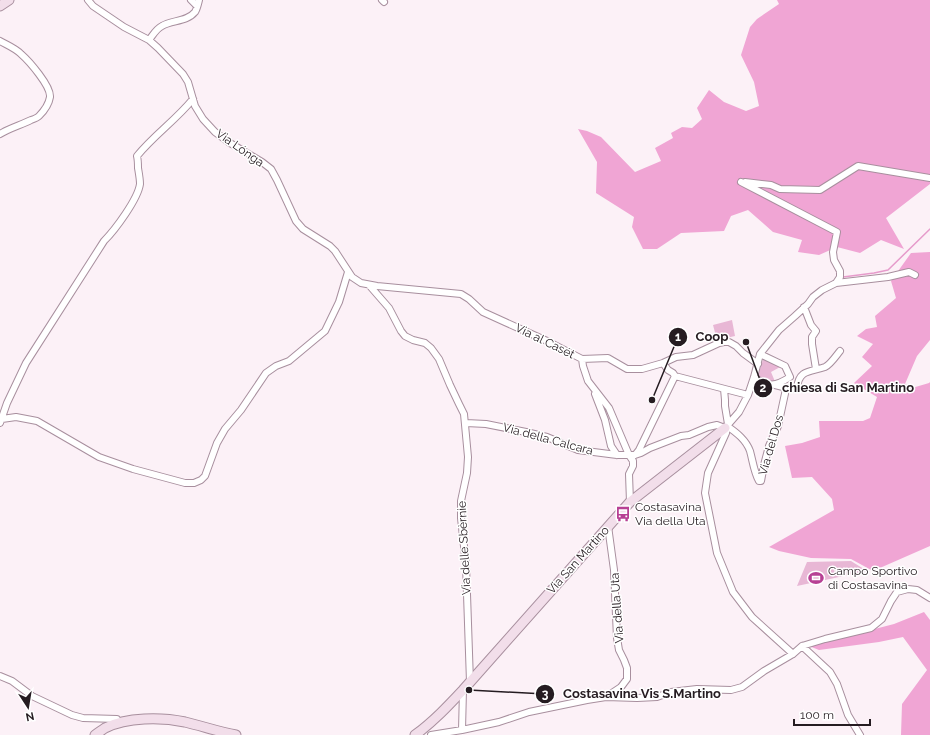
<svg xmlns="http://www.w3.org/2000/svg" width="930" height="735" font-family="Raleway,sans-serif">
	<rect width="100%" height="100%" fill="#fcf1f7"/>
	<!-- green -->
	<path fill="#e8b7d5" d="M 732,320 L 735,336 L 717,340 L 713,325 Z
		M 764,356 L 782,366 L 771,372 L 776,384 L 757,379 Z
		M 851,561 L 867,571 L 797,586 L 807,562 Z"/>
	<!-- forest -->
	<path fill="#f0a5d4" d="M 777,0 L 930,0 L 930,184 L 886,218 L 904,249 L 881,240 L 860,253 L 837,247 L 819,255 L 798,252 L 802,240 L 773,232 L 748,210 L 731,216 L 724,231 L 681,233 L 657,249 L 643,249 L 632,227 L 634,217 L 596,193 L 597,162 L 578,129 L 587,131 L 601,137 L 635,172 L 661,161 L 655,148 L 673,138 L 671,133 L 682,127 L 692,128 L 702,119 L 697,108 L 709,90 L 724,102 L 746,111 L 759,106 L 754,82 L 741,55 L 750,27 L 757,19 L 779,4 Z
		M 930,252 L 930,340 L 917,356 L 905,384 L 912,388 L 929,383 L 930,382 L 930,546 L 873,571 L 851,559 L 811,558 L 779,551 L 769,547 L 834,510 L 832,499 L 812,477 L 792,478 L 785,446 L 802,443 L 820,437 L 819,421 L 863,421 L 870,418 L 877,397 L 854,383 L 872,366 L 862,357 L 873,344 L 857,336 L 866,329 L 877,327 L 875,316 L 896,298 L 891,281 L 911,253 Z
		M 924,612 L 930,620 L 930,735 L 901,735 L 902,704 L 927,670 L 903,637 L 879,642 L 819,650 L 809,646 L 894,624 Z"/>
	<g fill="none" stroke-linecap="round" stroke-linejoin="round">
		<!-- stream -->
		<path stroke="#e69bcb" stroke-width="1.5" d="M 843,277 L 874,273 L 888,270 L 930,229"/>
		<!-- street casing -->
		<g stroke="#a88f9e" stroke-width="8">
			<path id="street" d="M 88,0 L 93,6 L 124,27 L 149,40 L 158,48 L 183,74 L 188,82 L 195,106 L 203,119 L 215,132 L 230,143 L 262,162 L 271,169 L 277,180 L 296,221 L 303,229 L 330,246 L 335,251 L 352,277 L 361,283 L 377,286 L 461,294 L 469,299 L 483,312 L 505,322 L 547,341 L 582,359 L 608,358 L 627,369 L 642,369 L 663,363 L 676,357 L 693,355 L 719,343 L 724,342 L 729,342 L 736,346 L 743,353 L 758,364
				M 191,0 L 197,6
				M 382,0 L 384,2
				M 149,40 C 153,35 156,29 162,26 C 171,20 187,22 195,12 C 197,9 198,4 199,0
				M 0,41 C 7,45 15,48 21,54 C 29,61 51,86 50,97 C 49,103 44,111 39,116 C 37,118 34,119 31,120 C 21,125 10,128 0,134
				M 745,182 L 771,185 L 780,189 L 820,190 L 858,166 L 930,178
				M 836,283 L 888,277 L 909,272 L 915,275
				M 369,285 L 389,308 L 401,331 L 405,336 L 413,340 L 425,343 L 431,348 L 439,359 L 450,385 L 459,404 L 464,414 L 468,457 L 467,473 L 461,501 L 461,518 L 466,565 L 470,682
				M 804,307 L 811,325 L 816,331 L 812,337 L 812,344 L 816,369
				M 582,359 L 583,366 L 588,381 L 609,408 L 629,455 L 633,461 L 633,466 L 629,474 L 630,502
				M 663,363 L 668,370 L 673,373 L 675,376 L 748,395
				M 754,377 C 768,388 776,386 790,377 L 785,366 L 760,354
				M 775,385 L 791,389 L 797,388 C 799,369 811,372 825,367 C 830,365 836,356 840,351
				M 724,389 L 725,400 L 725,406 L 728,424
				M 786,389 L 778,426 L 769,446 L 764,465 L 761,481 L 759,481 C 754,472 753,462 750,451 C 746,440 737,433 727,426 L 726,433 L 708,473 L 705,493 L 717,553 L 733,592 L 752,617 L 793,654
				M 595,394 L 605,420 L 611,446 L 617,455
				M 2,419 L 16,417 L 37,421 L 99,457 L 133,469 L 185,483 L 194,483 L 201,480 L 205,476 L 217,443 L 225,429 L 241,410 L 266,373 L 276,366 L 289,361 L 325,331 L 339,302 L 348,272
				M 0,423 L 7,403 L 26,363 L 104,241 C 115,230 138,199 140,184 C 140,179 139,174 138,168 C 138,164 138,160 137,156 C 154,135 176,120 193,99
				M 466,423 L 486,424 L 526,432 L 547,437 L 578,450 L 617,455 L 635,455 L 641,453 L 650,448 L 681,436 L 689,435 L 708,427 L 717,425 L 725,428 L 739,412 L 748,395 L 754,377 L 760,354 L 779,330 L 795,316 L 808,304 L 813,297 L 822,290 L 836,283 L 840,277 L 840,271 L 834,260 L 833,252 L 837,232 L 741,182
				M 635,455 L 639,450 L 675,376
				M 802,646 L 830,672 L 837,684 L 848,715 L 860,735
				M 0,676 L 12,681 L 32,696 L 72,715 L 83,718 L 117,719 L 119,723
				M 606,697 L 621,687 L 627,679 L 627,668 L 624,660 L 619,650 L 617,638 L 614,570 L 608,526
				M 462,730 L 463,690
				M 431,735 L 462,730 L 499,722 L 529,712 L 587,700 L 606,697 L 637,698 L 657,697 L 671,692 L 697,689 L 731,690 L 742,687 L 764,671 L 793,654 L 802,646 L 825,639 L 871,628 L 882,619 L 891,601 L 897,592 L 908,589 L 917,590 L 930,598"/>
		</g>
		<!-- secondary casing -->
		<g stroke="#a88f9e" stroke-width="11">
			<path id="secondary" d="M 0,6 L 9,0
				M 95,735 C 98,733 102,730 105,728 C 127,717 161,717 185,722 C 202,726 219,732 236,735
				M 415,735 C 433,722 448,706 463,690 L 630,502 L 725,428"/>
		</g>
		<!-- street -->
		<use href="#street" stroke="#fff" stroke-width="6"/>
		<!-- secondary -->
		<use href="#secondary" stroke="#f2deea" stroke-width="9"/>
	</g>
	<!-- icons -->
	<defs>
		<g id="bus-bare" transform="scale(1.2)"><path d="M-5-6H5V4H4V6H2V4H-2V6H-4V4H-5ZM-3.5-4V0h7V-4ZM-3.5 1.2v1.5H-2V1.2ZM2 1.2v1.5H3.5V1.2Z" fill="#b74094" stroke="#fff" stroke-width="2.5" paint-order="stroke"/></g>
		<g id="stadium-bare" transform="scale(1.2)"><path d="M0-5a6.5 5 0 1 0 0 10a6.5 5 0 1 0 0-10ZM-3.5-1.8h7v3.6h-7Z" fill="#b74094" stroke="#fff" stroke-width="2.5" paint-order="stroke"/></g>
	</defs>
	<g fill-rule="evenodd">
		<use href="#bus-bare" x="623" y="514"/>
		<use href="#stadium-bare" x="816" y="578"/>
	</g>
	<g text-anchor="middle" stroke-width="3" stroke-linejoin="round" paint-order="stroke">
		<!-- street labels -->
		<g font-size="12" fill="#251c21" stroke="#fff">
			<text transform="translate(240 148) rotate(35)" y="4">Via Lónga</text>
			<text transform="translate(545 341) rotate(26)" y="4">Via al Casét</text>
			<text transform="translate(548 439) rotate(15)" y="4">Via della Calcara</text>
			<text transform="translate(771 445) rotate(-74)" y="4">Via del Dos</text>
			<text transform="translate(464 548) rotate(-93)" y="4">Via delle Sbèrnie</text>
			<text transform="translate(578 560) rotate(-48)" y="4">Via San Martino</text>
			<text transform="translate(617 608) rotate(-94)" y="4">Via della Uta</text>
		</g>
		<!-- poi labels -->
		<g font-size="12" fill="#251c21" stroke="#fff" text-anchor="start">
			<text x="635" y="511">Costasavina<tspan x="635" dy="14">Via della Uta</tspan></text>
			<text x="828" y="575">Campo Sportivo<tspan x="828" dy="14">di Costasavina</tspan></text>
		</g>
	</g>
	<!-- callouts -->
	<path fill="none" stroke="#251c21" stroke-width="1.5" d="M652 400L678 337M746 342L763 388M469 690L545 694"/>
	<g fill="#251c21" stroke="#fff" stroke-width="1.5">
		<circle cx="652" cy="400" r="4"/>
		<circle cx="746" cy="342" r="4"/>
		<circle cx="469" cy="690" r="4"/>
		<circle cx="678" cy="337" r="10"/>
		<circle cx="763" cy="388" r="10"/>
		<circle cx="545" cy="694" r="10"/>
	</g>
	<g font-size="12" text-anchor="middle" font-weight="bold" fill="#fff">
		<text x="678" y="341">1</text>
		<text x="763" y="392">2</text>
		<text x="545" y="698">3</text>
	</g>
	<g font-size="13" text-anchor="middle" font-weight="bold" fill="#251c21" stroke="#fff" stroke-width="3" stroke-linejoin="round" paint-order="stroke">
		<text x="712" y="341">Coop</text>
		<text x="848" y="392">chiesa di San Martino</text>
		<text x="642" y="698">Costasavina Vis S.Martino</text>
	</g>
	<!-- north arrow -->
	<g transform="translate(28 707) rotate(168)" stroke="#ffffff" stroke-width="3" paint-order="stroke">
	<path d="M0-3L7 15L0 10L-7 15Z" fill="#251c21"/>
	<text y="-6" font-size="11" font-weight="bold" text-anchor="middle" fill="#251c21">N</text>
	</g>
	<!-- scale -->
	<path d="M794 719v6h76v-6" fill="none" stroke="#251c21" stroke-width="2"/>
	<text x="800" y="719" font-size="12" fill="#251c21" stroke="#ffffff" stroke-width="3" paint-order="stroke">100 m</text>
</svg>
